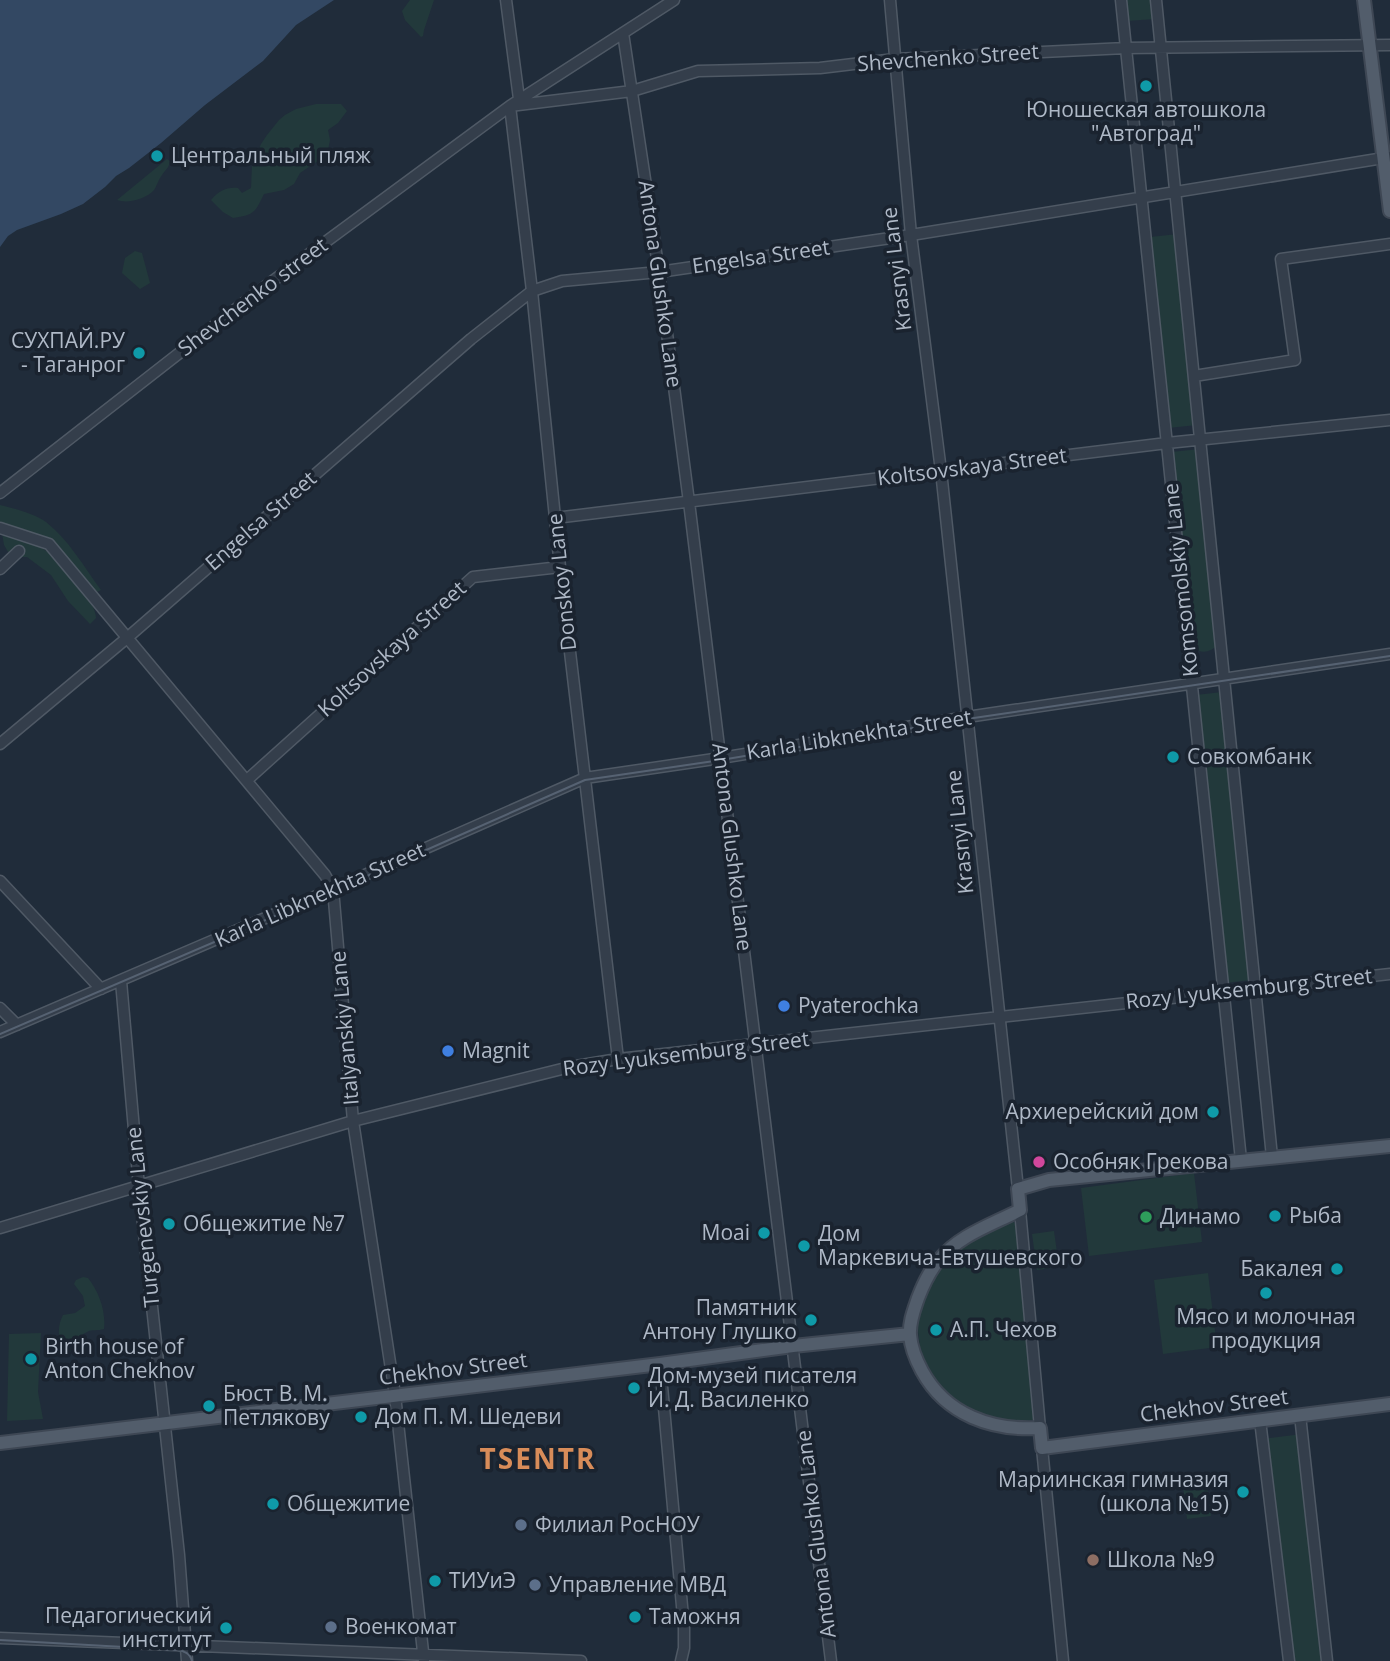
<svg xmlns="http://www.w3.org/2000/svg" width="1390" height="1661" font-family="'Open Sans',sans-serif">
	<rect width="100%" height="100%" fill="#202c3a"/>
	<!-- green -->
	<path fill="#22393b" d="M 410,0 L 434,0 L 424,30 L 423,36 L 421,37 L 405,20 L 402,11 Z
		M 1125,0 L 1153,0 L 1155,19 L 1127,21 Z
		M 316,104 L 341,104 L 347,111 L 338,123 L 328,130 L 330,140 L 327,155 L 300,173 L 294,184 L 284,190 L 264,194 C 255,213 254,215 233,218 L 223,212 L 211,200 C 219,191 226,187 238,188 L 242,193 L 251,188 L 252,165 L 261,144 L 267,135 L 279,120 L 285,115 L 296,109 Z
		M 167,159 L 170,161 C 169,168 166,169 162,175 C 158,180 157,186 154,190 C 146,199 128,204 117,200 Z
		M 1178,234 L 1197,425 L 1168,428 L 1150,237 Z
		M 135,251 L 142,253 L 150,283 L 140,289 L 122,273 L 125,258 Z
		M 1200,449 L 1217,645 C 1210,653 1201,654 1192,647 L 1171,452 Z
		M 0,505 C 13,508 35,514 46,522 C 69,540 84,567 101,590 L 95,593 L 51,548 L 38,545 C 42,549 47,551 52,554 C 65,565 96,602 96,618 L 90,624 L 68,601 L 51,575 L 27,557 L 11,557 L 4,545 L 2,533 L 0,532 Z
		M 1222,692 L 1251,980 L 1225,983 L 1196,695 Z
		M 1194,1173 L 1202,1242 L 1089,1256 L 1081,1188 Z
		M 1012,1220 L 1016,1225 L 1036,1412 L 1036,1417 L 1032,1420 L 1022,1423 L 988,1418 L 971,1412 L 957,1403 L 940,1386 L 925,1361 L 920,1348 L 918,1330 L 917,1316 L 924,1289 L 957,1246 Z
		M 1054,1231 L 1059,1267 L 1037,1270 L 1032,1234 Z
		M 1208,1273 L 1217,1347 L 1163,1354 L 1154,1280 Z
		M 83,1277 L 88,1278 C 99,1292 106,1311 104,1329 C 98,1331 92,1329 87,1332 C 77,1336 77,1348 68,1354 C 58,1344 56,1328 63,1315 L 75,1313 L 85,1306 L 83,1296 L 74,1284 L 76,1280 Z
		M 41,1333 L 38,1392 L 43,1419 L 7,1421 L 9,1334 Z
		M 1302,1434 L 1327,1661 L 1289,1661 L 1262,1439 Z
		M 1207,1483 L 1211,1516 L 1187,1519 L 1183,1486 Z"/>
	<!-- water -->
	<path fill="#334863" d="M 0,0 L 334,0 L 296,25 L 263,61 L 205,105 L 161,143 L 129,168 L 116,176 L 105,187 L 83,204 L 61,214 L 17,230 L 8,236 L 0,247 Z"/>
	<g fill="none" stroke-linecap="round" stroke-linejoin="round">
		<!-- minor casing -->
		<g stroke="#4f5965" stroke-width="13">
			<path id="minor" d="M 506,0 L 519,99
				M 890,0 L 911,235 L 941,471 L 1018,1189
				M 1121,0 L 1241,1160
				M 1156,0 L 1272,1157
				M 623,33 L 659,272 L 689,502 L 831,1661
				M 510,106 L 532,291 L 560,567 L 618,1059
				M 510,106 L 632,91 L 698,71 L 820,68 L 895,59 L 1126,48 L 1390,45
				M 1194,376 L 1295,360 L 1281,259 L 1390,244
				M 0,493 L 255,294 L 510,106 L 674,0
				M 555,518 L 1167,443 L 1390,420
				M 0,528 L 49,544 L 325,875 L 333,889 L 353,1121 L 395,1395 L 424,1661
				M 0,569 L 19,551
				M 0,744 L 127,638 L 471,339 L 532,291 L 562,281 L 659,272 L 911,235 L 1390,157
				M 247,780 L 473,577 L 560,567
				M 0,881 L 101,989
				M 121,981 L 139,1187 L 179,1555 L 187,1661
				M 0,1008 L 17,1025
				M 0,1032 L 333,889 L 585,778 L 721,758 L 967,717 L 1390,654
				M 1020,1210 L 1040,1428
				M 0,1228 L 353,1121 L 570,1067 L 618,1059 L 1390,974
				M 660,1364 L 684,1628 L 684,1648 L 681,1661
				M 1300,1415 L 1327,1661
				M 1260,1420 L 1289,1661
				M 1042,1448 L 1063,1661
				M 0,1638 L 581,1661"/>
		</g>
		<!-- major casing -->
		<g stroke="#3e4754" stroke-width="16">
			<path id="major" d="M 1364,0 L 1390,211
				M 1390,1146 L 1049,1180 L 1018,1189 L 1020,1210 C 991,1225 959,1235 938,1261 C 929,1272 923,1285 918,1298 C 914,1310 909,1322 910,1335 C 911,1347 916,1360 922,1371 C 946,1415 992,1431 1040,1428 L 1042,1448 L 1390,1404
				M 0,1443 L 660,1364 L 793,1346 L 910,1334"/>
		</g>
		<!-- minor -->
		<use href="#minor" stroke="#343e4b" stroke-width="10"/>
		<!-- major -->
		<use href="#major" stroke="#525d6b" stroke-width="12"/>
		<!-- tram -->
		<path stroke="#566272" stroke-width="2" d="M 0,1034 L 333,891 L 585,780 L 721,760 L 967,719 L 1390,656
			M 0,1640 L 177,1650 C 184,1651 190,1653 192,1661"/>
	</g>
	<!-- markers -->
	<g fill="#0f9aa8" stroke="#1a232f" stroke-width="2.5">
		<circle cx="1146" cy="86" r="7"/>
		<circle cx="157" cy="156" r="7"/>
		<circle cx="139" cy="353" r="7"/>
		<circle cx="1173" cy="757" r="7"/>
		<circle cx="1213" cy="1112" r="7"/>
		<circle cx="1275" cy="1216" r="7"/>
		<circle cx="169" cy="1224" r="7"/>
		<circle cx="764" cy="1233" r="7"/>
		<circle cx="804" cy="1246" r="7"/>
		<circle cx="1337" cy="1269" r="7"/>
		<circle cx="1266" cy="1293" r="7"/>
		<circle cx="811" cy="1320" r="7"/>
		<circle cx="936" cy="1330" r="7"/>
		<circle cx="31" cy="1359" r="7"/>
		<circle cx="634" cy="1388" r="7"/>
		<circle cx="209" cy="1406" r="7"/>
		<circle cx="361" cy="1417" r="7"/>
		<circle cx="1243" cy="1492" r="7"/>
		<circle cx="273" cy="1504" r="7"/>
		<circle cx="435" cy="1581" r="7"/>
		<circle cx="635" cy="1617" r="7"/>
		<circle cx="226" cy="1628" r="7"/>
	</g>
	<g fill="#3f7fe0" stroke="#1a232f" stroke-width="2.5">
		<circle cx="784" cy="1006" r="7"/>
		<circle cx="448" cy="1051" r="7"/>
	</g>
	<circle fill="#d1479c" stroke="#1a232f" stroke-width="2.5" cx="1039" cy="1162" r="7"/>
	<circle fill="#2e9e5b" stroke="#1a232f" stroke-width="2.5" cx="1146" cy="1217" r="7"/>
	<g fill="#5c6f8a" stroke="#1a232f" stroke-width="2.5">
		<circle cx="521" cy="1525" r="7"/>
		<circle cx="535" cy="1585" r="7"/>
		<circle cx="331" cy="1627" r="7"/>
	</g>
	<circle fill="#8d6e63" stroke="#1a232f" stroke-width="2.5" cx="1093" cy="1560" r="7"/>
	<g text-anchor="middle" stroke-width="7" stroke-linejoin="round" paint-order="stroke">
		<!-- street labels -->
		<g font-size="21" fill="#afb9c7" stroke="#1a232f">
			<text transform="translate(948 58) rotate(-4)" y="7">Shevchenko Street</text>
			<text transform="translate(761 257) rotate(-8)" y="7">Engelsa Street</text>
			<text transform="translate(897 269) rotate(-97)" y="7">Krasnyi Lane</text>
			<text transform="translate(660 284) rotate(82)" y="7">Antona Glushko Lane</text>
			<text transform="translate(253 297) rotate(-37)" y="7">Shevchenko street</text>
			<text transform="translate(972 467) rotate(-7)" y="7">Koltsovskaya Street</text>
			<text transform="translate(261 521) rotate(-41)" y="7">Engelsa Street</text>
			<text transform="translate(1181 580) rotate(-96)" y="7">Komsomolskiy Lane</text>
			<text transform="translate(562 582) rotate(-96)" y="7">Donskoy Lane</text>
			<text transform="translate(392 649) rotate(-42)" y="7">Koltsovskaya Street</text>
			<text transform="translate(859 735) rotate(-9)" y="7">Karla Libknekhta Street</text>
			<text transform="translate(960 832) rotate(-96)" y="7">Krasnyi Lane</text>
			<text transform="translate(732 847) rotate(83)" y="7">Antona Glushko Lane</text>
			<text transform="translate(320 895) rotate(-24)" y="7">Karla Libknekhta Street</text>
			<text transform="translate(1249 989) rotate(-6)" y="7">Rozy Lyuksemburg Street</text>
			<text transform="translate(345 1028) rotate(-95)" y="7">Italyanskiy Lane</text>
			<text transform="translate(686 1054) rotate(-7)" y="7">Rozy Lyuksemburg Street</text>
			<text transform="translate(143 1217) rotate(-96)" y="7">Turgenevskiy Lane</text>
			<text transform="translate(453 1369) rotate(-7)" y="7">Chekhov Street</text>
			<text transform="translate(1214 1406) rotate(-7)" y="7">Chekhov Street</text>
			<text transform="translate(816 1534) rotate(-97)" y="7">Antona Glushko Lane</text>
		</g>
		<!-- poi labels -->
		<g font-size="21" fill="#afb9c7" stroke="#1a232f" text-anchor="start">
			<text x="1146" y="117" text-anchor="middle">Юношеская автошкола<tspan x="1146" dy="24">"Автоград"</tspan></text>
			<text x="171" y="163">Центральный пляж</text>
			<text x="125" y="348" text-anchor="end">СУХПАЙ.РУ<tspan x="125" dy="24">- Таганрог</tspan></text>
			<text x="1187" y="764">Совкомбанк</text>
			<text x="798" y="1013">Pyaterochka</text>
			<text x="462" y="1058">Magnit</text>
			<text x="1199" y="1119" text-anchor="end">Архиерейский дом</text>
			<text x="1053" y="1169">Особняк Грекова</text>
			<text x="1289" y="1223">Рыба</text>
			<text x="1160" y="1224">Динамо</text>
			<text x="183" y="1231">Общежитие №7</text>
			<text x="750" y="1240" text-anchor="end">Moai</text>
			<text x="818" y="1241">Дом<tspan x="818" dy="24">Маркевича-Евтушевского</tspan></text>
			<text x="1323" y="1276" text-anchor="end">Бакалея</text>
			<text x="797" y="1315" text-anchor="end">Памятник<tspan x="797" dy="24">Антону Глушко</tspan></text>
			<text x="1266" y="1324" text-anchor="middle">Мясо и молочная<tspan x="1266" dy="24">продукция</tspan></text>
			<text x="950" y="1337">А.П. Чехов</text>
			<text x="45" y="1354">Birth house of<tspan x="45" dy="24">Anton Chekhov</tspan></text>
			<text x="648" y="1383">Дом-музей писателя<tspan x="648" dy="24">И. Д. Василенко</tspan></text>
			<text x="223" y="1401">Бюст В. М.<tspan x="223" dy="24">Петлякову</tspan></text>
			<text x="375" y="1424">Дом П. М. Шедеви</text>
			<text x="1229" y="1487" text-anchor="end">Мариинская гимназия<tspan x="1229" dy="24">(школа №15)</tspan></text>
			<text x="287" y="1511">Общежитие</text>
			<text x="535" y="1532">Филиал РосНОУ</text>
			<text x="1107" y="1567">Школа №9</text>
			<text x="449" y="1588">ТИУиЭ</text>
			<text x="549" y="1592">Управление МВД</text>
			<text x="212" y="1623" text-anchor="end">Педагогический<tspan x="212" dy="24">институт</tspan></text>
			<text x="649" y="1624">Таможня</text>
			<text x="345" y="1634">Военкомат</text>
		</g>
		<!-- district labels -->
		<g font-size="28" font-weight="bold" letter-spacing="2" fill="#d88c59" stroke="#1a232f">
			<text x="538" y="1469">TSENTR</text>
		</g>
	</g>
</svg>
